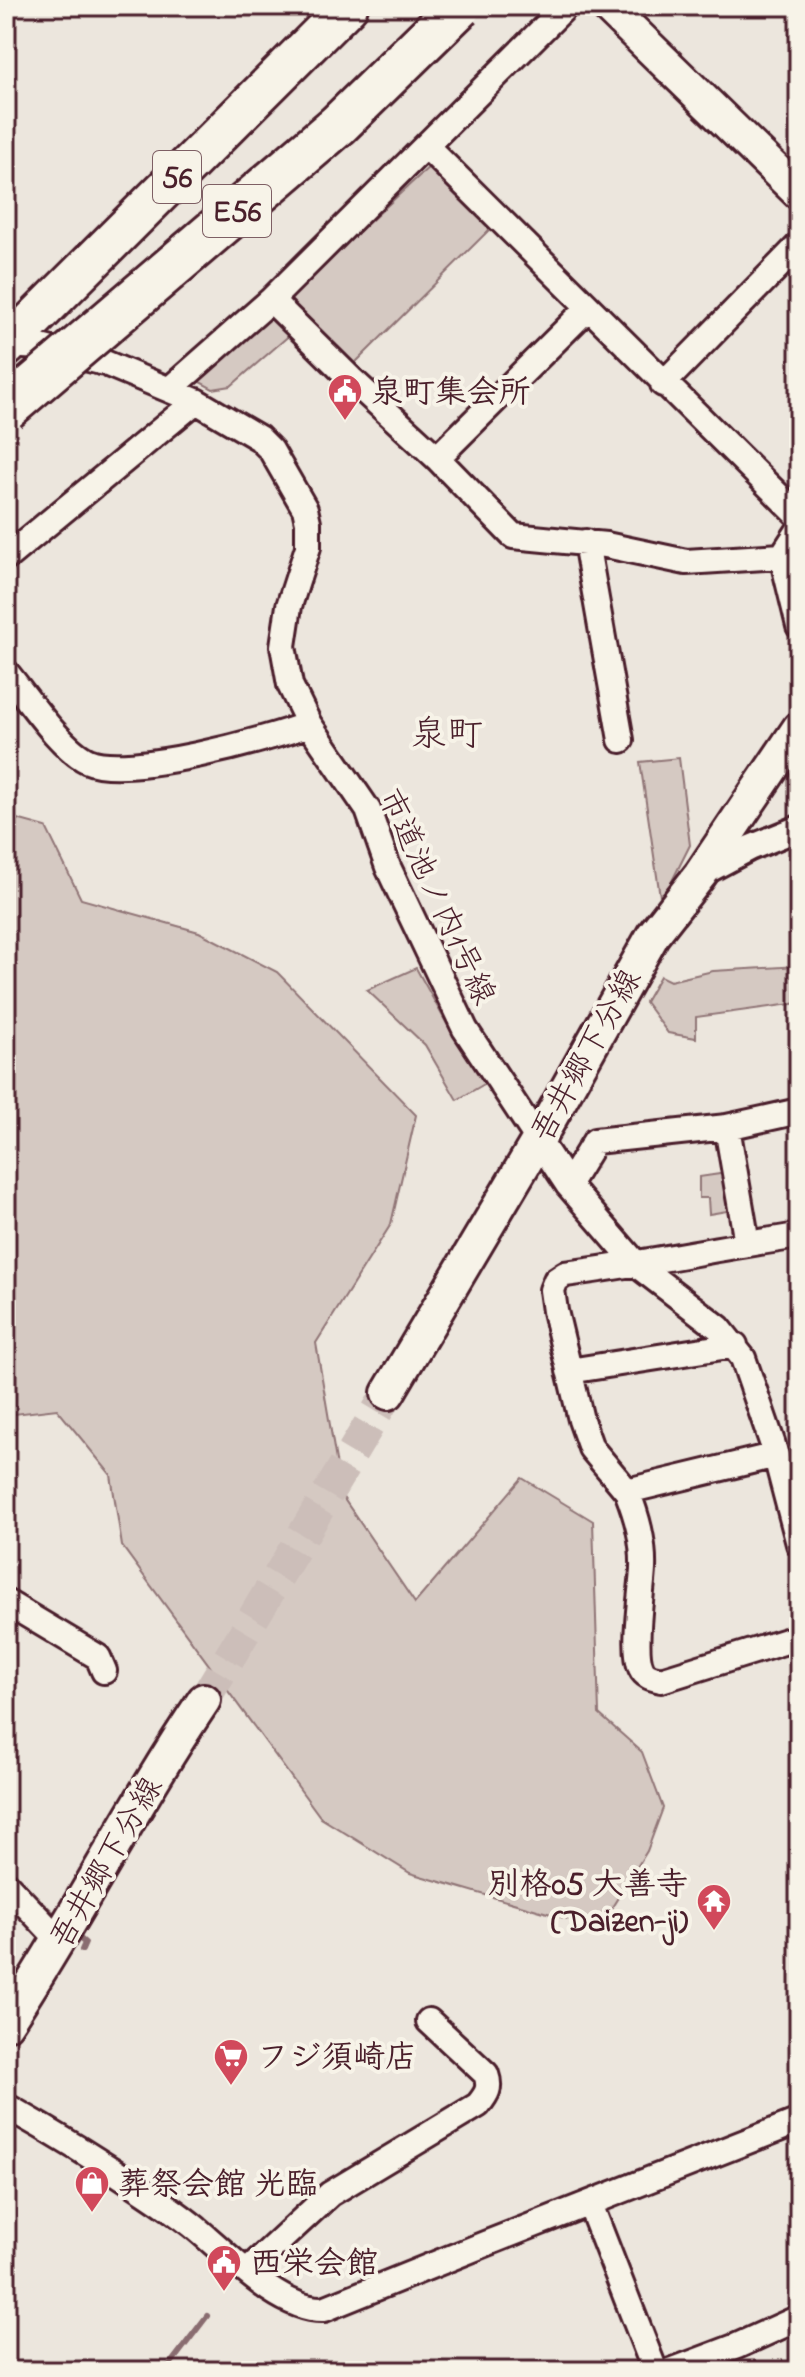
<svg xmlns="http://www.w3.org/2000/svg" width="805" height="2377" font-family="'Indie Flower','Klee One',sans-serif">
	<rect width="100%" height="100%" fill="#ece6dd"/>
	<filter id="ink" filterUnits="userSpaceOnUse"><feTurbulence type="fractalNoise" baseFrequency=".0125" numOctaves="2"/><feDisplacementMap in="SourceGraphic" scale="16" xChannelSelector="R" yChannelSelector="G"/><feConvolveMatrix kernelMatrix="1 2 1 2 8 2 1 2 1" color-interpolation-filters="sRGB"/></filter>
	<g filter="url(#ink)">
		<!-- green -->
		<path fill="#d5c9c2" stroke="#907476" stroke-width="2" d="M 431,165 L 490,229 L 353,365 L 308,319 L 231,386 L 213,389 L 198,381 Z
			M 679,758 L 690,845 L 661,903 L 640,762 Z
			M 6,816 L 46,827 L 81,899 L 199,932 L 277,972 L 416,1115 L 391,1224 L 316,1343 L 342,1496 L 415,1603 L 522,1478 L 593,1521 L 599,1714 L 642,1752 L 663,1808 L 647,1851 L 599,1928 L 410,1873 L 321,1818 L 122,1546 L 111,1475 L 57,1409 L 6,1415 Z
			M 799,966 L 799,1003 L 696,1017 L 696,1038 L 668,1033 L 645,1002 L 660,976 L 670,981 L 713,971 Z
			M 416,968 L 452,1033 L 486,1083 L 457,1100 L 425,1045 L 367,990 Z
			M 727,1173 L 733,1210 L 709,1214 L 708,1198 L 699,1198 L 699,1177 Z"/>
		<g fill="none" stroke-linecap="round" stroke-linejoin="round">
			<!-- stream -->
			<path stroke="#896c6f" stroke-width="6" d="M 32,1895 L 56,1917
				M 78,1937 L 85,1943 L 82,1950
				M 165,2371 L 207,2316"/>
			<!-- secondary-tunnel -->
			<path stroke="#ccbeb9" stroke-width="32" stroke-dasharray="32 16" stroke-linecap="butt" d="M 204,1700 L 388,1393"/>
			<!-- minor casing -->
			<g stroke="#4a1f2b" stroke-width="30">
				<path id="minor" d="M 427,147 L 799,516
					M 271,300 L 351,379 L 437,458 L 513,536 L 606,545 L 686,562 L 782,556 L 799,530
					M 6,345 L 40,347 L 105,363 L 196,401 L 259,438 L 271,450 L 305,509 L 308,522 L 308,547 L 289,606 L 283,646 L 290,685 L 309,724 L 368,810 L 388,867 L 465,1029 L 568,1185 L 637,1265 L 719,1328 L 743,1358 L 773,1445 L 799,1544
					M 663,384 L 799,245
					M 170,389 L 271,300 L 566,6
					M 437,458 L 588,308
					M 586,542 L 621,740
					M 782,556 L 799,626
					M 6,558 L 196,401
					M 6,672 C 26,696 61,749 88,761 C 127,778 267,740 309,724
					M 703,873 L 750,848 L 799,828
					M 727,1127 L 747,1243
					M 568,1185 L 595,1141 L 727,1127 L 799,1111
					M 569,1371 L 735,1345
					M 776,1455 L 627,1491 L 591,1448 L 581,1420 L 555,1311 L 552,1290 L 556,1280 L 565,1274 C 644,1264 721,1247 799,1236
					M 627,1491 C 637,1517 644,1541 643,1569 C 642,1592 632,1649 641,1668 C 645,1677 653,1678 661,1680 L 799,1637
					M 6,1602 L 98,1657 L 104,1671
					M 6,1884 L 60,1941
					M 6,2106 C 54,2133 101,2162 147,2193 C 162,2203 178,2214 192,2225 C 226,2252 279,2311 324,2309 L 485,2244 L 799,2121
					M 590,2204 L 655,2371
					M 247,2271 L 330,2194 L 478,2105 C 487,2094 491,2088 486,2074 L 429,2021
					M 671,2371 L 737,2346 L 799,2318"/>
			</g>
			<!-- secondary casing -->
			<g stroke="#4a1f2b" stroke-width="38">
				<path id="secondary" d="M 607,6 L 799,193
					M 388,1393 L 537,1142 L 653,935 L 700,875 L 799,728
					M 6,2024 C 76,1918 133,1805 204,1700"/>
			</g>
			<!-- trunk casing -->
			<g stroke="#4a1f2b" stroke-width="44">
				<path id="trunk" d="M 6,347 L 348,6"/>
			</g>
			<!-- minor -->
			<use href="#minor" stroke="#f7f3e8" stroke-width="24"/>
			<!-- secondary -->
			<use href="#secondary" stroke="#f7f3e8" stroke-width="32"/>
			<!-- trunk -->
			<use href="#trunk" stroke="#f7f3e8" stroke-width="38"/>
			<!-- motorway-bridge casing -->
			<g stroke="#4a1f2b" stroke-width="48" stroke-linecap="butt">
				<path id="motorway-bridge" d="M 6,409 L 338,125 L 460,6"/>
			</g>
			<!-- motorway-bridge -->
			<use href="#motorway-bridge" stroke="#f7f3e8" stroke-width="42"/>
		</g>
	</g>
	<!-- icons -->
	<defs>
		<g id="civic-pin" transform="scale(1.8)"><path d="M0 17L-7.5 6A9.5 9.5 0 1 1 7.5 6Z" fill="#d1495b" stroke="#f7f3e8"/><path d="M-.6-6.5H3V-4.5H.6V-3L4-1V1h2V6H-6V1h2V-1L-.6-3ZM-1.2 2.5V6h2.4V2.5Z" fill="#fff"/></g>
		<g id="temple-pin" transform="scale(1.8)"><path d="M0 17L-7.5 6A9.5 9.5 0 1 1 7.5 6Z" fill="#d1495b" stroke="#f7f3e8"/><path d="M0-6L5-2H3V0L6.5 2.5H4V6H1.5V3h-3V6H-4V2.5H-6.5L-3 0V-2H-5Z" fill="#fff"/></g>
		<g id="supermarket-pin" transform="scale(1.8)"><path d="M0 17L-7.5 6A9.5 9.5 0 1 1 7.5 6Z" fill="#d1495b" stroke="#f7f3e8"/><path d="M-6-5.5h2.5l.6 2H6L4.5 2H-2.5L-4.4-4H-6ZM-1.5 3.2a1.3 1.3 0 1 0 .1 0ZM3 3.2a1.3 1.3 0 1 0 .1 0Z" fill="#fff"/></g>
		<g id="shop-pin" transform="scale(1.8)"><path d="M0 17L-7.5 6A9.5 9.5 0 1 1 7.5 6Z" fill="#d1495b" stroke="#f7f3e8"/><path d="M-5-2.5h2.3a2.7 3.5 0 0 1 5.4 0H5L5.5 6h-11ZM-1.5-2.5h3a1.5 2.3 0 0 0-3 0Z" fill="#fff"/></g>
	</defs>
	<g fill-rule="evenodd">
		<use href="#civic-pin" x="345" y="391"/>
		<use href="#temple-pin" x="714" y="1901"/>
		<use href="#supermarket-pin" x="231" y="2056"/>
		<use href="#shop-pin" x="92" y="2183"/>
		<use href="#civic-pin" x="224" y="2262"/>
	</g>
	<g text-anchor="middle" stroke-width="8" stroke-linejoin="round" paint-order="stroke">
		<!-- shield labels -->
		<g fill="#f7f3e8" stroke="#7e5f64" stroke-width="2">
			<rect x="153" y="151" width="48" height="52" rx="6"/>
			<rect x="203" y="185" width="68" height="52" rx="6"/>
		</g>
		<g font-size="30" font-weight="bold" fill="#4a1f2b">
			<text x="177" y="187">56</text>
			<text x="237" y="221">E56</text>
		</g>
		<!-- poi labels -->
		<g font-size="32" font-weight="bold" fill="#4a1f2b" stroke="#f7f3e8" text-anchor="start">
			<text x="371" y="402">泉町集会所</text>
			<text x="688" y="1894" text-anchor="end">別格05 大善寺<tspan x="688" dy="37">(Daizen-ji)</tspan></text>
			<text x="257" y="2067">フジ須崎店</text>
			<text x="118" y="2194">葬祭会館 光臨</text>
			<text x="250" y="2273">西栄会館</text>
		</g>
		<!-- street labels -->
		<g font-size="32" fill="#4a1f2b" stroke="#f7f3e8">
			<text transform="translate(438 896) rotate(65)" y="11">市道池ノ内1号線</text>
			<text transform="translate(585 1055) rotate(-61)" y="11">吾井郷下分線</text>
			<text transform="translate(105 1862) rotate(-60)" y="11">吾井郷下分線</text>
		</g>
		<!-- quarter labels -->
		<g font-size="36" fill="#4a1f2b" stroke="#f7f3e8">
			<text x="447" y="745">泉町</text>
		</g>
	</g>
	<!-- margin -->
	<rect width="805" height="2377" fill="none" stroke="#f7f3e8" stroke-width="32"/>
	<rect x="16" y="16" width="773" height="2345" fill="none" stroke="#4a1f2b" stroke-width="3" filter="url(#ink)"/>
</svg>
